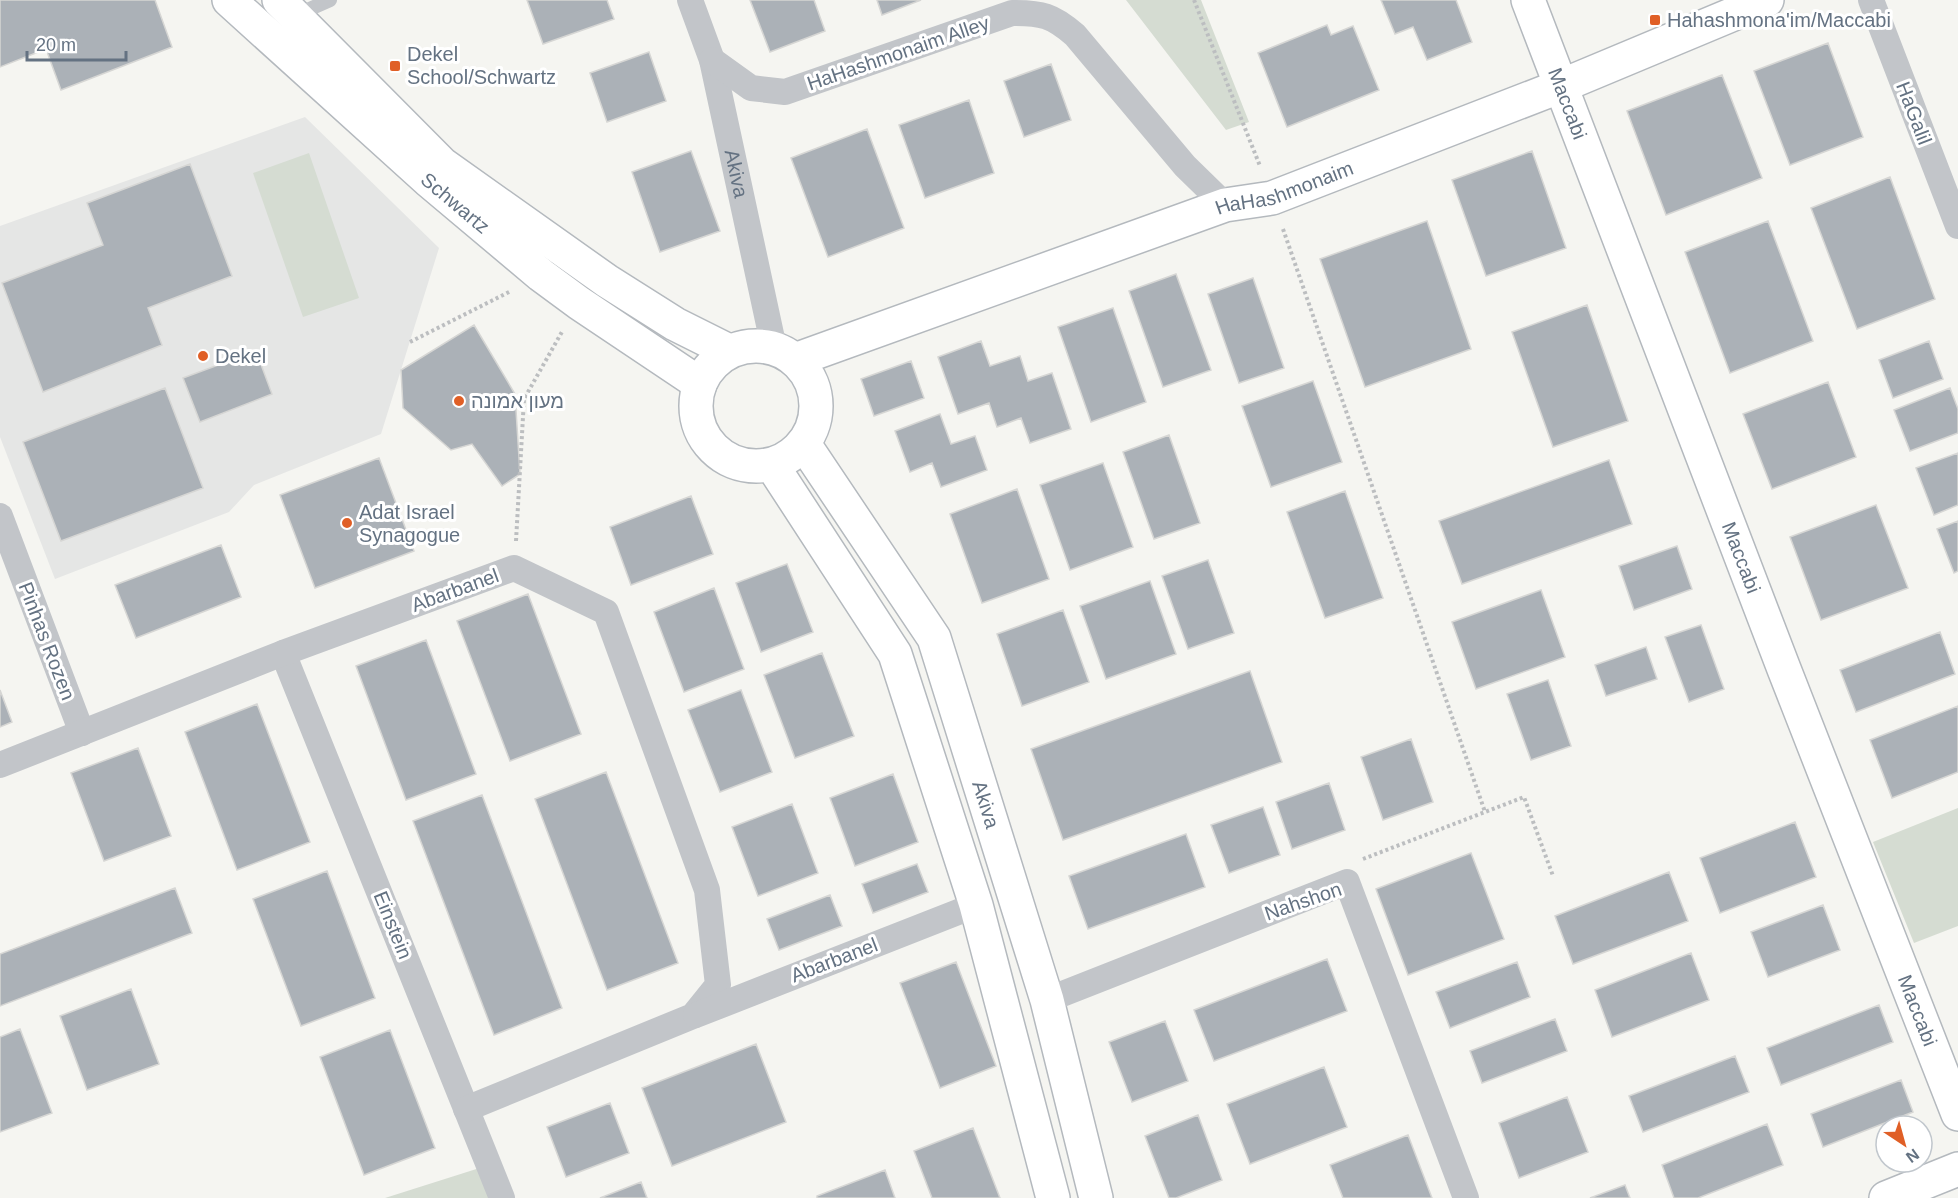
<svg xmlns="http://www.w3.org/2000/svg" width="1958" height="1198" font-family="Helvetica,'Noto Sans Hebrew',sans-serif">
	<rect width="100%" height="100%" fill="#f5f5f1"/>
	<!-- built -->
	<path fill="#e5e6e5" d="M 305,117 L 439,248 L 381,434 L 254,485 L 229,512 L 55,579 L 0,437 L 0,226 Z"/>
	<!-- green -->
	<path fill="#d5dcd2" d="M 1126,0 L 1201,0 L 1249,122 L 1226,130 Z
		M 309,153 L 359,298 L 303,317 L 253,173 Z
		M 1958,808 L 1958,926 L 1914,943 L 1873,842 Z
		M 489,1165 L 502,1198 L 385,1198 Z"/>
	<!-- building -->
	<path fill="#abb1b7" stroke="#d6d6d4" stroke-width="1.5" d="M 0,0 L 155,0 L 172,47 L 61,90 L 46,49 L 0,67 Z
		M 527,0 L 607,0 L 614,19 L 543,44 Z
		M 750,0 L 814,0 L 825,31 L 770,52 Z
		M 877,0 L 921,0 L 882,15 Z
		M 1381,0 L 1456,0 L 1472,42 L 1427,60 L 1413,27 L 1395,34 Z
		M 1327,25 L 1331,35 L 1353,26 L 1379,90 L 1287,127 L 1258,53 Z
		M 1828,43 L 1863,137 L 1790,165 L 1754,71 Z
		M 649,52 L 666,101 L 607,122 L 590,73 Z
		M 1051,64 L 1071,120 L 1024,137 L 1004,81 Z
		M 1722,75 L 1762,178 L 1666,215 L 1627,111 Z
		M 969,100 L 994,173 L 925,198 L 899,125 Z
		M 867,129 L 904,228 L 828,257 L 791,158 Z
		M 691,151 L 720,231 L 660,252 L 632,172 Z
		M 1532,151 L 1566,248 L 1486,276 L 1452,180 Z
		M 190,164 L 232,276 L 148,308 L 162,345 L 43,392 L 2,283 L 103,245 L 87,203 Z
		M 1890,177 L 1935,299 L 1857,329 L 1811,208 Z
		M 1427,221 L 1471,349 L 1365,387 L 1320,259 Z
		M 1768,221 L 1813,341 L 1730,373 L 1685,252 Z
		M 1176,274 L 1211,370 L 1163,387 L 1129,291 Z
		M 1253,278 L 1284,368 L 1239,383 L 1208,294 Z
		M 1587,305 L 1628,421 L 1553,447 L 1512,332 Z
		M 1113,308 L 1146,402 L 1091,422 L 1058,327 Z
		M 474,325 L 515,394 L 520,474 L 502,486 L 472,444 L 451,450 L 403,408 L 401,370 Z
		M 981,341 L 990,366 L 1020,356 L 1028,381 L 1052,373 L 1071,429 L 1030,443 L 1021,418 L 997,427 L 989,403 L 958,414 L 938,357 Z
		M 1929,341 L 1943,379 L 1893,398 L 1879,360 Z
		M 256,351 L 272,394 L 200,422 L 183,378 Z
		M 911,361 L 924,398 L 874,416 L 861,379 Z
		M 1313,381 L 1342,462 L 1271,487 L 1242,406 Z
		M 1828,382 L 1856,457 L 1772,489 L 1743,414 Z
		M 165,388 L 203,488 L 61,541 L 23,442 Z
		M 1950,388 L 1958,409 L 1958,433 L 1910,451 L 1894,410 Z
		M 940,414 L 951,444 L 975,436 L 987,470 L 941,487 L 932,463 L 910,472 L 895,431 Z
		M 1169,435 L 1200,523 L 1154,539 L 1123,452 Z
		M 1958,453 L 1958,505 L 1934,515 L 1916,468 Z
		M 379,458 L 414,551 L 315,588 L 280,495 Z
		M 1609,460 L 1632,524 L 1462,584 L 1439,521 Z
		M 1103,463 L 1133,547 L 1070,570 L 1040,485 Z
		M 1017,489 L 1049,579 L 982,603 L 950,514 Z
		M 1345,491 L 1383,598 L 1325,618 L 1287,512 Z
		M 691,496 L 713,554 L 631,585 L 610,527 Z
		M 1876,505 L 1908,588 L 1821,620 L 1790,537 Z
		M 1958,521 L 1958,571 L 1954,573 L 1937,529 Z
		M 221,545 L 241,597 L 136,638 L 115,585 Z
		M 1677,546 L 1692,589 L 1634,610 L 1619,566 Z
		M 1208,560 L 1234,633 L 1188,649 L 1162,576 Z
		M 787,564 L 813,632 L 761,652 L 736,583 Z
		M 1150,581 L 1176,654 L 1106,679 L 1080,606 Z
		M 714,588 L 744,669 L 684,692 L 654,612 Z
		M 1541,590 L 1565,657 L 1476,689 L 1452,622 Z
		M 528,594 L 581,734 L 510,761 L 457,621 Z
		M 1063,610 L 1089,682 L 1022,706 L 997,634 Z
		M 1701,625 L 1724,689 L 1689,702 L 1665,637 Z
		M 1940,632 L 1955,674 L 1856,712 L 1840,670 Z
		M 426,640 L 476,774 L 406,800 L 356,666 Z
		M 1646,647 L 1657,679 L 1606,696 L 1595,665 Z
		M 822,653 L 854,736 L 795,758 L 764,675 Z
		M 1250,671 L 1282,762 L 1063,840 L 1031,749 Z
		M 1548,680 L 1571,746 L 1531,760 L 1507,694 Z
		M 0,690 L 12,722 L 0,727 Z
		M 741,690 L 772,772 L 720,792 L 688,710 Z
		M 257,704 L 310,842 L 237,870 L 185,732 Z
		M 1958,706 L 1958,772 L 1892,798 L 1870,740 Z
		M 1411,739 L 1433,802 L 1383,820 L 1361,757 Z
		M 138,748 L 171,836 L 104,861 L 71,773 Z
		M 606,772 L 678,963 L 607,990 L 535,799 Z
		M 893,774 L 918,842 L 855,866 L 830,798 Z
		M 1329,783 L 1345,830 L 1292,849 L 1276,802 Z
		M 482,795 L 562,1008 L 494,1035 L 413,821 Z
		M 792,804 L 818,873 L 758,896 L 732,827 Z
		M 1263,807 L 1280,855 L 1229,873 L 1211,825 Z
		M 1795,822 L 1816,877 L 1720,913 L 1700,858 Z
		M 1186,834 L 1205,887 L 1088,929 L 1069,876 Z
		M 1471,853 L 1504,939 L 1408,975 L 1376,889 Z
		M 917,864 L 928,892 L 873,913 L 862,884 Z
		M 327,871 L 375,998 L 301,1026 L 253,899 Z
		M 1669,872 L 1688,921 L 1573,964 L 1555,916 Z
		M 175,888 L 192,933 L 0,1006 L 0,954 Z
		M 830,895 L 842,926 L 779,950 L 767,919 Z
		M 1823,905 L 1840,950 L 1768,977 L 1751,932 Z
		M 1691,953 L 1709,1000 L 1612,1037 L 1595,990 Z
		M 1327,959 L 1347,1011 L 1214,1061 L 1194,1010 Z
		M 956,962 L 996,1066 L 940,1088 L 900,983 Z
		M 1517,962 L 1530,997 L 1450,1028 L 1436,992 Z
		M 131,989 L 159,1064 L 87,1090 L 60,1016 Z
		M 1879,1005 L 1893,1042 L 1781,1085 L 1767,1048 Z
		M 1555,1019 L 1567,1051 L 1482,1083 L 1470,1051 Z
		M 1165,1021 L 1188,1081 L 1132,1102 L 1109,1042 Z
		M 20,1029 L 52,1113 L 0,1132 L 0,1037 Z
		M 390,1030 L 435,1148 L 364,1175 L 320,1057 Z
		M 756,1044 L 786,1122 L 672,1166 L 642,1088 Z
		M 1735,1056 L 1749,1092 L 1643,1132 L 1629,1096 Z
		M 1324,1067 L 1347,1127 L 1250,1164 L 1227,1104 Z
		M 1901,1080 L 1913,1112 L 1823,1147 L 1811,1114 Z
		M 1567,1097 L 1588,1152 L 1519,1178 L 1499,1123 Z
		M 610,1103 L 629,1153 L 566,1177 L 547,1127 Z
		M 1198,1115 L 1222,1180 L 1176,1198 L 1169,1198 L 1145,1136 Z
		M 1767,1124 L 1783,1165 L 1698,1198 L 1674,1198 L 1662,1165 Z
		M 973,1128 L 1000,1198 L 932,1198 L 914,1151 Z
		M 1408,1135 L 1432,1198 L 1343,1198 L 1330,1165 Z
		M 885,1170 L 895,1198 L 817,1198 L 817,1196 Z
		M 641,1182 L 647,1198 L 600,1198 Z
		M 1625,1185 L 1630,1198 L 1590,1198 Z"/>
	<g fill="none" stroke-linecap="round" stroke-linejoin="round">
		<!-- secondary casing -->
		<g stroke="#b4b9be" stroke-width="36">
			<g id="secondary">
				<path id="s2" d="M 229,0 L 428,180 L 541,275 L 579,303 L 700,384"/>
				<path d="M 279,0 L 442,164 L 607,281 L 675,324 L 729,351"/>
				<path id="s3" d="M 1528,0 L 1784,669 L 1958,1114"/>
				<circle cx="756" cy="406" r="60"/>
				<path id="s4" d="M 795,360 L 1225,205 L 1272,198 L 1561,86 L 1767,0"/>
				<path id="s5" d="M 804,444 L 934,638 L 1047,1000 L 1096,1198"/>
				<path d="M 772,465 L 895,654 L 976,905 L 1053,1198"/>
				<path d="M 1886,1198 L 1958,1169"/>
			</g>
		</g>
		<!-- path -->
		<path stroke="#bcbec0" stroke-width="4" stroke-dasharray="3 3" stroke-linecap="butt" d="M 1194,0 L 1260,166
			M 1283,229 L 1485,812
			M 410,342 L 511,291
			M 516,541 L 524,399 L 563,330
			M 1363,859 L 1524,797 L 1553,876"/>
		<!-- lane -->
		<path stroke="#c2c5c9" stroke-width="14" d="M 296,15 L 330,0"/>
		<!-- street -->
		<g stroke="#c2c5c9" stroke-width="26">
			<path id="s1" d="M 690,0 L 712,60 L 774,348"/>
			<path d="M 1871,0 L 1958,226"/>
			<path d="M 712,60 L 751,88 L 785,92 L 1012,13 C 1042,13 1052,15 1075,35 L 1185,166 L 1225,205"/>
			<path d="M 0,516 L 82,733"/>
			<path d="M 283,653 L 502,1198"/>
			<path d="M 0,765 L 283,653 L 514,568 L 606,612 L 707,890 L 718,985 L 693,1016 L 466,1109"/>
			<path d="M 1047,1000 L 1347,882 L 1466,1198"/>
			<path d="M 696,1015 L 976,905"/>
		</g>
		<!-- secondary -->
		<use href="#secondary" stroke="#fff" stroke-width="33"/>
	</g>
	<!-- markers -->
	<g fill="#e05f26" stroke="#fff" stroke-width="2">
		<rect x="1649" y="14" width="12" height="12" rx="3"/>
		<rect x="389" y="60" width="12" height="12" rx="3"/>
		<circle cx="203" cy="356" r="6"/>
		<circle cx="459" cy="401" r="6"/>
		<circle cx="347" cy="523" r="6"/>
	</g>
	<g text-anchor="middle" stroke-width="6" stroke-linejoin="round" paint-order="stroke">
		<!-- poi labels -->
		<g font-size="20" fill="#647282" stroke="#fff" text-anchor="start">
			<text x="1667" y="27">Hahashmona'im/Maccabi</text>
			<text x="407" y="61">Dekel<tspan x="407" dy="23">School/Schwartz</tspan></text>
			<text x="215" y="363">Dekel</text>
			<text x="471" y="408">מעון אמונה</text>
			<text x="359" y="519">Adat Israel<tspan x="359" dy="23">Synagogue</tspan></text>
		</g>
		<!-- street labels -->
		<g font-size="20" fill="#647282" stroke="#fff">
			<text transform="translate(898 53) rotate(-19)" y="7">HaHashmonaim Alley</text>
			<text dy="7" stroke="none"><textPath href="#s3" startOffset="111">Maccabi</textPath></text>
			<text transform="translate(1914 113) rotate(69)" y="7">HaGalil</text>
			<text dy="7" stroke="none"><textPath href="#s1" startOffset="180">Akiva</textPath></text>
			<text dy="7" stroke="none"><textPath href="#s4" startOffset="519">HaHashmonaim</textPath></text>
			<text dy="7" stroke="none"><textPath href="#s2" startOffset="304">Schwartz</textPath></text>
			<text dy="7" stroke="none"><textPath href="#s3" startOffset="597">Maccabi</textPath></text>
			<text transform="translate(455 590) rotate(-20)" y="7">Abarbanel</text>
			<text transform="translate(47 641) rotate(69)" y="7">Pinhas Rozen</text>
			<text dy="7" stroke="none"><textPath href="#s5" startOffset="408">Akiva</textPath></text>
			<text transform="translate(1303 901) rotate(-19)" y="7">Nahshon</text>
			<text transform="translate(393 925) rotate(68)" y="7">Einstein</text>
			<text transform="translate(834 960) rotate(-21)" y="7">Abarbanel</text>
			<text dy="7" stroke="none"><textPath href="#s3" startOffset="1083">Maccabi</textPath></text>
		</g>
	</g>
	<!-- north arrow -->
	<g transform="translate(1904 1144) rotate(144)"><circle r="28" fill="#ffffff" stroke="#c1c7cd" stroke-width="1.5"/>
	<path d="M0-4.5L10 22L0 15L-10 22Z" fill="#e05f26"/>
	<text y="-9" font-size="16" font-weight="bold" text-anchor="middle" fill="#647282">N</text>
	</g>
	<!-- scale -->
	<path d="M27 51v9h99v-9" fill="none" stroke="#647282" stroke-width="3"/>
	<text x="36" y="51" font-size="18" fill="#647282" stroke="#ffffff" stroke-width="4.5" paint-order="stroke">20 m</text>
</svg>
